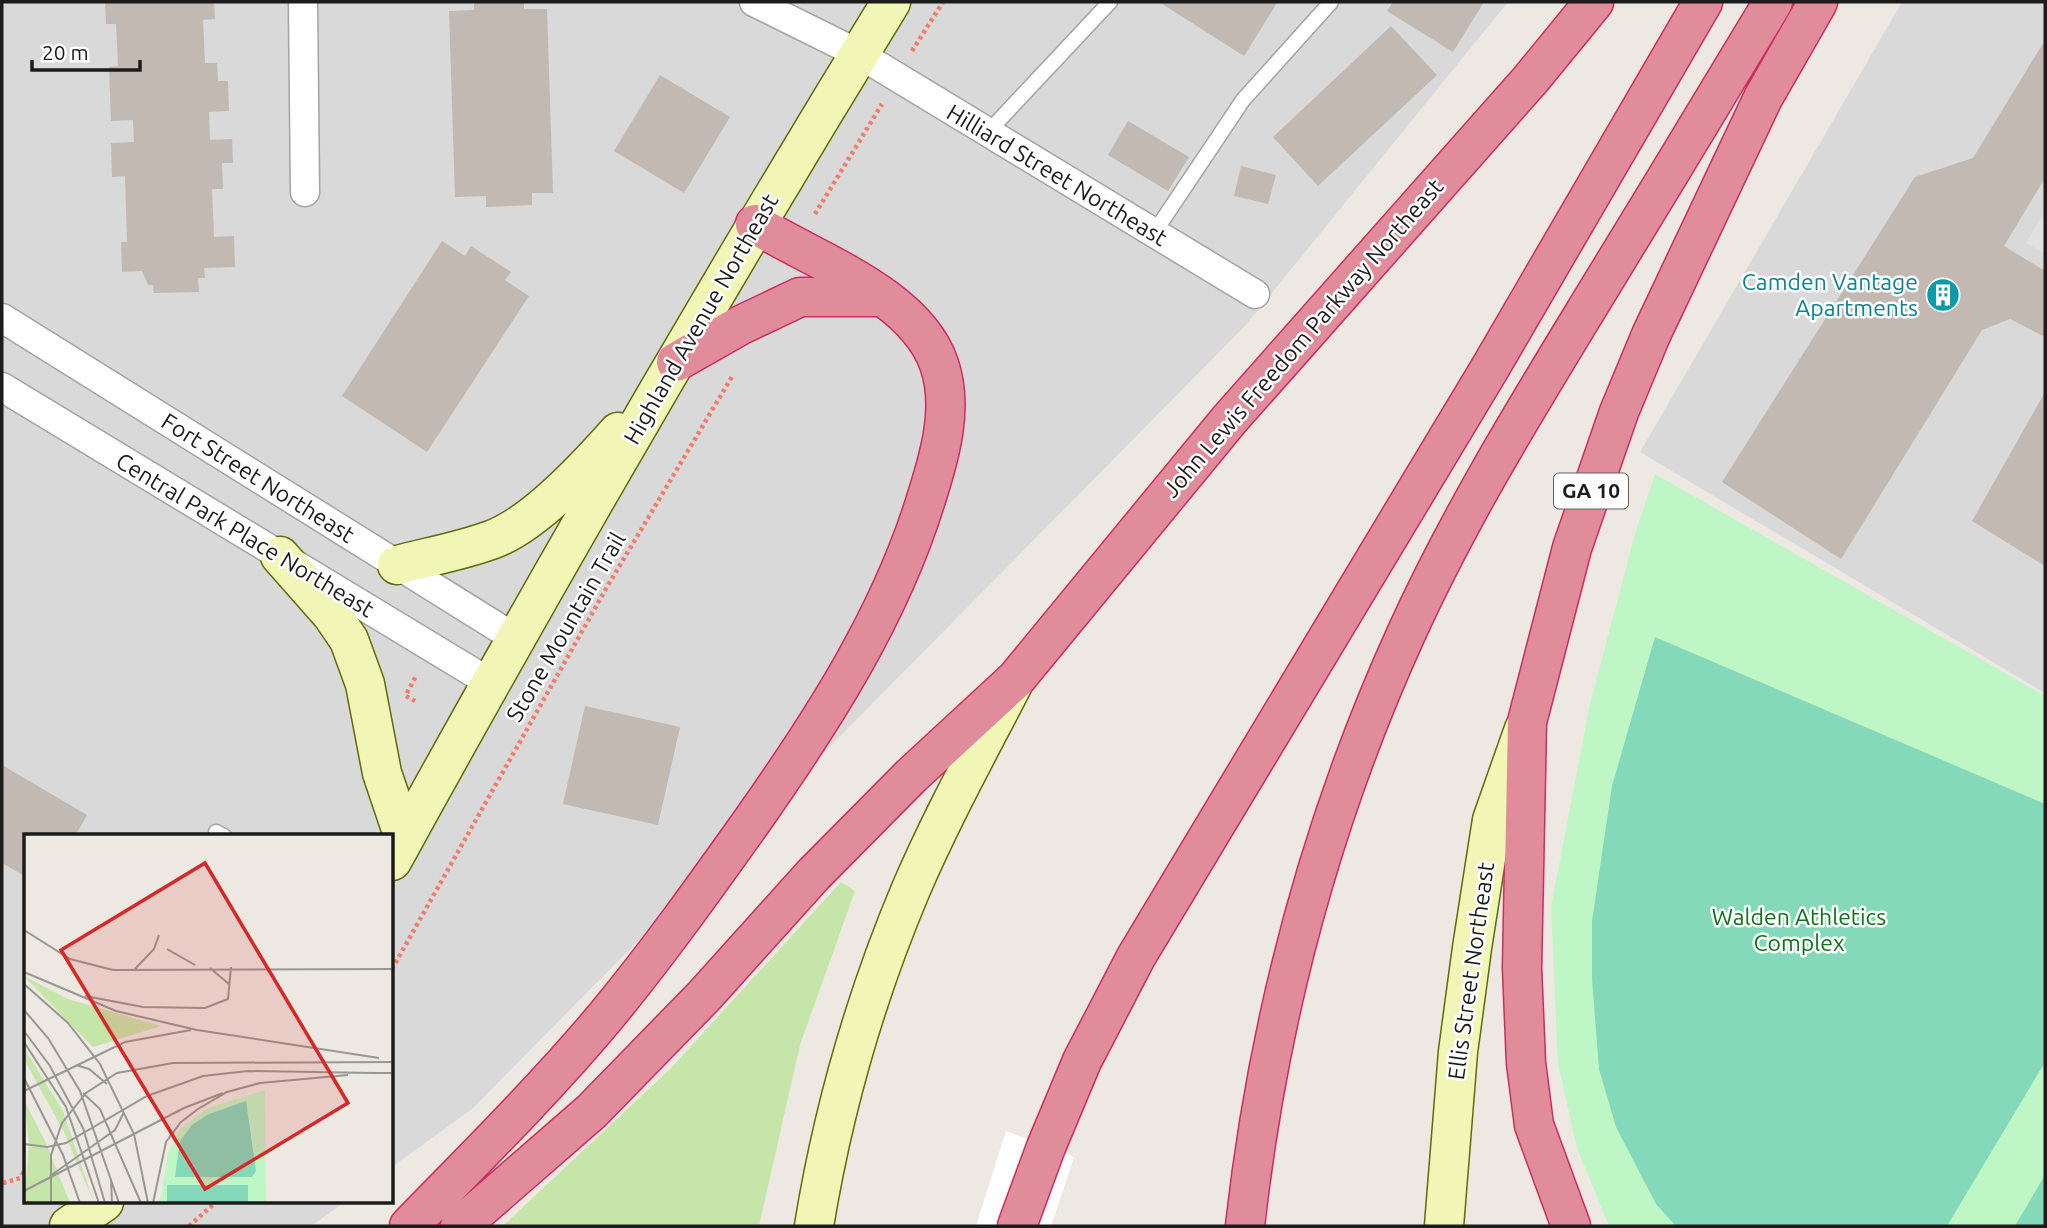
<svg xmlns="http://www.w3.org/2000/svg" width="2047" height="1228" font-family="Ubuntu,sans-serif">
	<rect width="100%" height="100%" fill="#ede9e2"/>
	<!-- residential -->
	<path fill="#dad9d9" d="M 2,2 L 1508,2 L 1245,326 L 472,1109 L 392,1167 L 392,836 L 26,836 L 26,1202 L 345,1202 L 311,1226 L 2,1226 Z
		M 1902,2 L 2045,2 L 2045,693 L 1640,452 Z"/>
	<!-- grass -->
	<path fill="#c6e5a9" d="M 841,882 L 855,891 L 800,1045 L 759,1226 L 503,1226 L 671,1068 Z"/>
	<!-- park -->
	<path fill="#bff6c5" d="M 1655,474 L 2045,696 L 2045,1226 L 1609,1226 L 1577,1148 L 1558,1064 L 1551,907 L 1590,704 L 1635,534 Z"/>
	<!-- pitch -->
	<path fill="#83d9b9" d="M 1655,637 L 2045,804 L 2045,1062 L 1947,1226 L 1676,1226 L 1656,1204 L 1616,1127 L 1599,1069 L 1592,979 L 1592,921 L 1612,786 Z
		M 2045,1175 L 2045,1226 L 2015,1226 Z"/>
	<!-- parking -->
	<path fill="#e0e0e0" d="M 2045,211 L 2045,254 L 2026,243 Z"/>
	<!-- pier -->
	<path fill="#fff" d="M 1006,1131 L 1074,1157 L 1051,1226 L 976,1226 Z"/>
	<!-- building -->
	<path fill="#c1b9b2" d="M 105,2 L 214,2 L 215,19 L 203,20 L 205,63 L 217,63 L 218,81 L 228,81 L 229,111 L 209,112 L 210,140 L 232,139 L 233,163 L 222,163 L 223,189 L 212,189 L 214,237 L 234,236 L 235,267 L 204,268 L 205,278 L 198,278 L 199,292 L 154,293 L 153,285 L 148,285 L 142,271 L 122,272 L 121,242 L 127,242 L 125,176 L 112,177 L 111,143 L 134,142 L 133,120 L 111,121 L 109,67 L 118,66 L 116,24 L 106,24 Z
		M 474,2 L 524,2 L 524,9 L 547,9 L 553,193 L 532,193 L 532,205 L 486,207 L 486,196 L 455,197 L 449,11 L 474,10 Z
		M 1159,2 L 1275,2 L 1277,3 L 1244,56 Z
		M 1393,2 L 1484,2 L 1453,52 L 1387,11 Z
		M 1391,26 L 1437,75 L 1318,186 L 1273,137 Z
		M 2045,40 L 2045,178 L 2004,246 L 2045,271 L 2045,337 L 2010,319 L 1982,330 L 1841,559 L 1722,482 L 1915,177 L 1973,158 Z
		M 660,75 L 730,117 L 684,193 L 614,151 Z
		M 1128,121 L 1189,157 L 1168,191 L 1108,155 Z
		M 1241,166 L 1276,175 L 1268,204 L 1234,196 Z
		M 442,241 L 465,256 L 471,246 L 511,272 L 505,280 L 529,296 L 427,452 L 342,396 Z
		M 2045,392 L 2045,566 L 1972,521 Z
		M 585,706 L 680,727 L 658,825 L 563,804 Z
		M 2,765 L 87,815 L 75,836 L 26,836 L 26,877 L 2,863 Z"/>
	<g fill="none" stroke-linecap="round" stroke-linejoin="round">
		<!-- lane casing -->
		<g stroke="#a3a3a3" stroke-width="17">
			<path id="lane" d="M 987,133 L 1110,2
				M 1154,233 L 1243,100 L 1331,2
				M 216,832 L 224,836"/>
		</g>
		<!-- street casing -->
		<g stroke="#a3a3a3" stroke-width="31">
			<path id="street" d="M 303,2 L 305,192
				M 754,2 L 859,54 L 1255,294
				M 2,318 L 515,638
				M 2,387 L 489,682"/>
		</g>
		<!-- secondary casing -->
		<g stroke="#5f6c0a" stroke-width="41">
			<path id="secondary" d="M 280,556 L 332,615 L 349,640 L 365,684 L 382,773 L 404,838
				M 397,565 C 428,557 461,551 491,540 C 534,525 588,466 618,432
				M 392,861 C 552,570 718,284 891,2
				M 69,1226 L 104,1202
				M 814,1226 C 833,1110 865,998 911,889 C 941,819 978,752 1013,684
				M 1444,1226 L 1458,1052 L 1472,948 L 1492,820 L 1524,729"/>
		</g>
		<!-- highway casing -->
		<g stroke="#ce2c60" stroke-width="41">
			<path id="highway" d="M 676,362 L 741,325 L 800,297 L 882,297
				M 409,1226 C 476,1157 544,1090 606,1016 C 658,953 705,887 752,821 C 823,720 891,615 927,496 C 940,455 954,407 939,364 C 915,295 815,261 755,224
				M 460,1226 L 592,1111 L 705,995 L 813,875 L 911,776 L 1016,679 L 1229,420 L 1531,79 L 1594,2
				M 1017,1226 L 1046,1147 L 1082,1061 L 1136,957 L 1490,368 L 1703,2
				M 1245,1226 C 1268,1021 1320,823 1406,634 C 1459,517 1527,407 1594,297 C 1654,199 1714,100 1773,2
				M 1571,1226 L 1534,1125 L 1526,1063 L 1522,968 L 1527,722 L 1572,548 L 1619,412 L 1651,335 L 1763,98 L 1818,2"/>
		</g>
		<!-- path -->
		<path stroke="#f37d6d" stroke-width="4.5" stroke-dasharray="3.5 3.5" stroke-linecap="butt" d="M 912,51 L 943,2
			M 815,214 L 882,104
			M 407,693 L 416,676
			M 406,696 L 415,701
			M 392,969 L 607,587 L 733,375
			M 3,1183 L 20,1178 L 26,1168
			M 189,1226 L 216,1202"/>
		<!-- lane -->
		<use href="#lane" stroke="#fff" stroke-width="14"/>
		<!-- street -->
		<use href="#street" stroke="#fff" stroke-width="28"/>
		<!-- secondary -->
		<use href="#secondary" stroke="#f1f6b7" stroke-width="38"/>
		<!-- highway -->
		<use href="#highway" stroke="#e18c9a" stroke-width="38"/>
	</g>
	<!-- icons -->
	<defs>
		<g id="building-disc" transform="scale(1.75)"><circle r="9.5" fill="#0f9aa8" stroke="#fff"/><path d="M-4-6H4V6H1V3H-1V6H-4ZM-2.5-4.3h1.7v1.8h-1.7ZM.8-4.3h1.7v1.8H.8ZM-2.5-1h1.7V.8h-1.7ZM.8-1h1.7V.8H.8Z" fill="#fff"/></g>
	</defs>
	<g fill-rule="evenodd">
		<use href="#building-disc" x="1943" y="295"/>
	</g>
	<g text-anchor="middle" stroke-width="5" stroke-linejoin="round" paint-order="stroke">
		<!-- shield labels -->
		<rect fill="#fff" stroke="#606060" stroke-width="2" x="1554" y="473.5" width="74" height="35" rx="5"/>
		<g font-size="21" font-weight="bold" fill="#1c1c1c">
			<text x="1591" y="498">GA 10</text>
		</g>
		<!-- street labels -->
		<g font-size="23" fill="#1c1c1c" stroke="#fff">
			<text transform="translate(1057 175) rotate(31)" y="8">Hilliard Street Northeast</text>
			<text transform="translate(701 319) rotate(-60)" y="8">Highland Avenue Northeast</text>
			<text transform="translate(1303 338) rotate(-49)" y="8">John Lewis Freedom Parkway Northeast</text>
			<text transform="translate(258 478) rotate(32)" y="8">Fort Street Northeast</text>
			<text transform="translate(245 535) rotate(31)" y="8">Central Park Place Northeast</text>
			<text transform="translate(566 627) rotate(-60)" y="8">Stone Mountain Trail</text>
			<text transform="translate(1471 971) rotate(-82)" y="8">Ellis Street Northeast</text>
		</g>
		<!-- culture labels -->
		<g font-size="23" fill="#0d838f" stroke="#fff" text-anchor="end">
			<text x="1918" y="290">Camden Vantage<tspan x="1918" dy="26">Apartments</tspan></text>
		</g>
		<!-- park labels -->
		<g font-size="23" fill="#10731a" stroke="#fff">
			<text x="1799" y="925">Walden Athletics<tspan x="1799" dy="26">Complex</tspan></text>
		</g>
	</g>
	<!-- overview -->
	<g transform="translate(24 834)">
		<rect width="369" height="369" fill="#ede9e2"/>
		<path d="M 0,142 L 44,165 L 137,192 L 69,213 ZM 0,214 L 39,277 L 70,369 L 40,298 L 0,225 ZM 0,266 L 22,309 L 46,369 L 0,369 L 5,310 Z" fill="#c6e5a9"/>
		<path d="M 241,256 L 242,369 L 136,369 L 144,319 L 157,294 L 184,274 Z" fill="#bff6c5"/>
		<path d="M 222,267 L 232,337 L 228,343 L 151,343 L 156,307 L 168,291 L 185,280 ZM 143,351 L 224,351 L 224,369 L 143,369 Z" fill="#83d9b9"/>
		<path fill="none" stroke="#999793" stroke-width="2" d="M 0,96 L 46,125 L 89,136 L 370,135M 143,115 L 171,131M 186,134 L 206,151M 111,135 L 130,115 L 135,101M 0,138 L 92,177 L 173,196 L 355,224M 0,150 L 44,189 L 76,230 L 110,300 L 124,369M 61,162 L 119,173 L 181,174 L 204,165 L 207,133M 0,176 L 24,204 L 56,257 L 95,369M 0,197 L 26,232 L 59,294 L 81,369M 0,208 L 42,273 L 75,369M 52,231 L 65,235 L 83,250M 347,239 L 370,239M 0,244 L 39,321 L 56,369M 0,257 L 101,208 L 167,196M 59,259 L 76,275 L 117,369M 0,293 L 0,327M 0,310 L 23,313 L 42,309 L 123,262 L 179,242 L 224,237 L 350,239M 26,342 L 91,296 L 100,278M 87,345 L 88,369M 0,357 L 160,274 L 199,259M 27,369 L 27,321 L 38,289 L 62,259 L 93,239 L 149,229 L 370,228M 129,369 L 142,308 L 157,288 L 174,275 L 203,258 L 236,249 L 324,241"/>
		<path fill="#d62828" fill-opacity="0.15" stroke="#d62828" stroke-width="3.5" d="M 181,29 L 324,269 L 181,355 L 37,116 Z"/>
		<rect width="369" height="369" fill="none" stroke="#1c1c1c" stroke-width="3.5"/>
	</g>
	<!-- border -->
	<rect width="2047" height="1228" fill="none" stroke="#1c1c1c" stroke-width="7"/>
	<!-- scale -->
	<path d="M32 60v10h108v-10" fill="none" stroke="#1c1c1c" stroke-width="3.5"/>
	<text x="42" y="60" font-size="21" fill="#1c1c1c" stroke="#ffffff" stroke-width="5" paint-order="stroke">20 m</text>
</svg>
